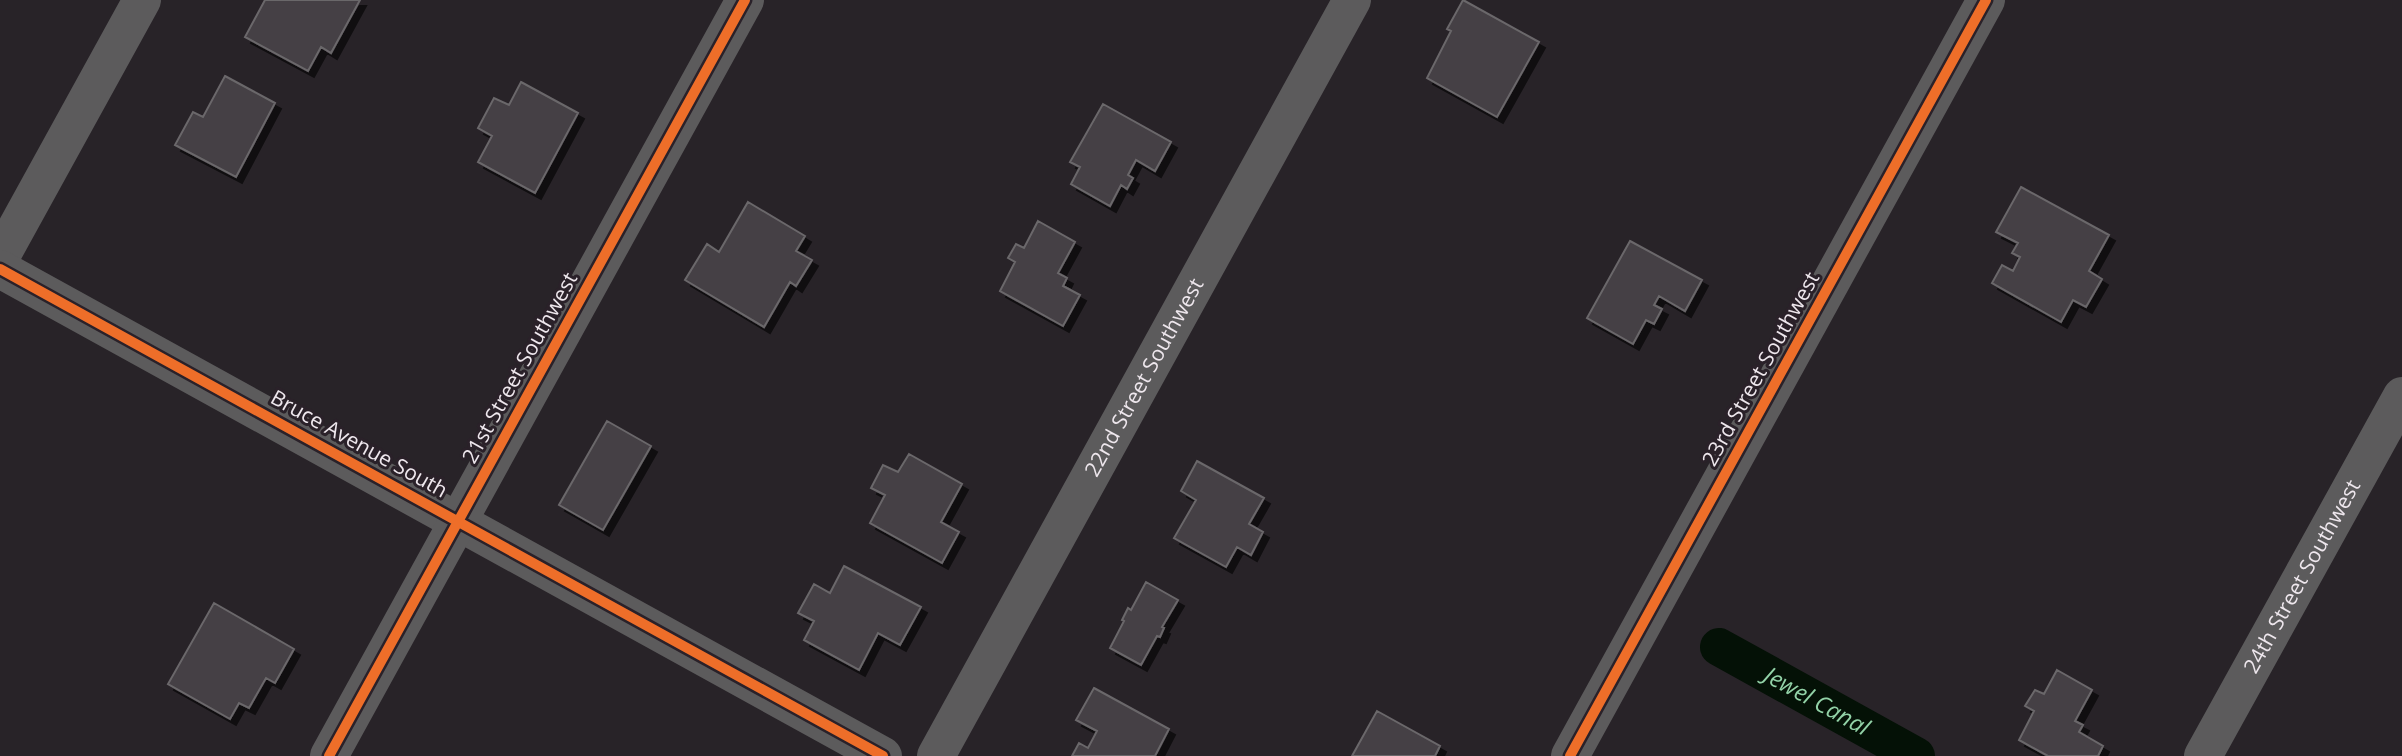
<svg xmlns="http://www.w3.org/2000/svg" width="2402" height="756" font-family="'Open Sans',sans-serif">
	<defs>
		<filter id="shadow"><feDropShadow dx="6" dy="6" stdDeviation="0" flood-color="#0009"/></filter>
	</defs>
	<rect width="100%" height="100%" fill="#282328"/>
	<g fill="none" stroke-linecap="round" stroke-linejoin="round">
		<!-- canal -->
		<path stroke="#041106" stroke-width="38" id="s1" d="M 1719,647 L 1916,756"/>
	</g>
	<!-- building -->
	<path fill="#444044" stroke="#6b676b" stroke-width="2" filter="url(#shadow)" d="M 265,0 L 360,0 L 331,53 L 321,47 L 308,71 L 245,37 Z
		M 1463,0 L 1539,42 L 1497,117 L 1427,78 L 1451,31 L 1447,29 Z
		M 225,76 L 275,103 L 236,177 L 175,145 L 193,112 L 203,117 Z
		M 521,82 L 578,113 L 535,193 L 478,162 L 492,136 L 478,128 L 494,98 L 509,105 Z
		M 1103,104 L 1171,142 L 1155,171 L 1136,160 L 1128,175 L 1133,178 L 1127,189 L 1121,185 L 1110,206 L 1071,184 L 1080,167 L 1070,162 Z
		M 2021,187 L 2109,235 L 2089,271 L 2102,279 L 2086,307 L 2073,300 L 2061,322 L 1992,283 L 2002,265 L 2013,271 L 2020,257 L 2012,253 L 2018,243 L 1996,232 Z
		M 748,202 L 805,236 L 796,251 L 812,260 L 796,286 L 790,282 L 764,327 L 685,280 L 707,244 L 719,252 Z
		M 1038,221 L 1075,242 L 1058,273 L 1067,278 L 1063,286 L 1080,295 L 1063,326 L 1000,291 L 1015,262 L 1008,258 L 1016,244 L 1024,248 Z
		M 1630,241 L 1702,280 L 1685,311 L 1659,296 L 1654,305 L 1662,309 L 1654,324 L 1646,320 L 1633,344 L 1587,318 Z
		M 607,421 L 651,446 L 603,530 L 559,505 Z
		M 909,454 L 962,484 L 941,522 L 959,532 L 942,563 L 870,523 L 885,495 L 871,488 L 883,465 L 898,472 Z
		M 1197,461 L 1264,498 L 1249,524 L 1263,532 L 1251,555 L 1237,547 L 1226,567 L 1174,538 L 1196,500 L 1181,491 Z
		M 844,566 L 921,607 L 900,645 L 878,633 L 859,670 L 804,640 L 814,621 L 798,613 L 814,584 L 830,593 Z
		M 1146,582 L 1178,600 L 1162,627 L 1164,628 L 1160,637 L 1157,636 L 1141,665 L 1110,648 L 1124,621 L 1122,620 L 1128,608 L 1131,610 Z
		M 214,603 L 294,649 L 275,683 L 266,678 L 249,708 L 239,703 L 230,719 L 168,684 Z
		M 2057,670 L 2092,690 L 2075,721 L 2083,725 L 2079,732 L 2103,746 L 2098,756 L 2048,756 L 2019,740 L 2034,711 L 2025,706 L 2035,690 L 2044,694 Z
		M 1094,688 L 1169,729 L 1155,756 L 1072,756 L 1079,743 L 1088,748 L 1097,731 L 1076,720 Z
		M 1377,711 L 1440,746 L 1435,756 L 1352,756 Z"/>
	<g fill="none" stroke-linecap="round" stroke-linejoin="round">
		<!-- minor -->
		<g stroke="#5c5b5c" stroke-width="38">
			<path d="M 0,258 L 142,0"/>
			<path d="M 0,269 L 883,756"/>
			<path d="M 329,756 L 745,0"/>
			<path id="s2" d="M 936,756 L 1352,0"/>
			<path d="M 1570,756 L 1986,0"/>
			<path id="s3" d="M 2203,756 L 2402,396"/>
		</g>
		<!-- cycleway casing -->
		<g stroke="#2a2129" stroke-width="15">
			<path id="cycleway" d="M 0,269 L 883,756
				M 329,756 L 745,0
				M 1570,756 L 1986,0"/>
		</g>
		<!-- cycleway -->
		<use href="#cycleway" stroke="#ee6e29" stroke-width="10"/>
	</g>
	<g text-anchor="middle" stroke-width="6" stroke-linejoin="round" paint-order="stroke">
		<!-- street labels -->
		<g font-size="21" fill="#eee7ed" stroke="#2a2129">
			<text transform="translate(520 368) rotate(-61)" y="7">21st Street Southwest</text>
			<text transform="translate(1761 369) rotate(-61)" y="7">23rd Street Southwest</text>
			<text dy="7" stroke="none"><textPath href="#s2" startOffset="432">22nd Street Southwest</textPath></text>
			<text transform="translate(359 444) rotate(29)" y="7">Bruce Avenue South</text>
			<text dy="7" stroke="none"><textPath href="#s3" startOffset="205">24th Street Southwest</textPath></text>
		</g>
		<!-- water labels -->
		<g font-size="23" font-style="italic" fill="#92d2a7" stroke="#2a2129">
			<text dy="8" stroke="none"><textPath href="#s1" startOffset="112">Jewel Canal</textPath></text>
		</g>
	</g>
</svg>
